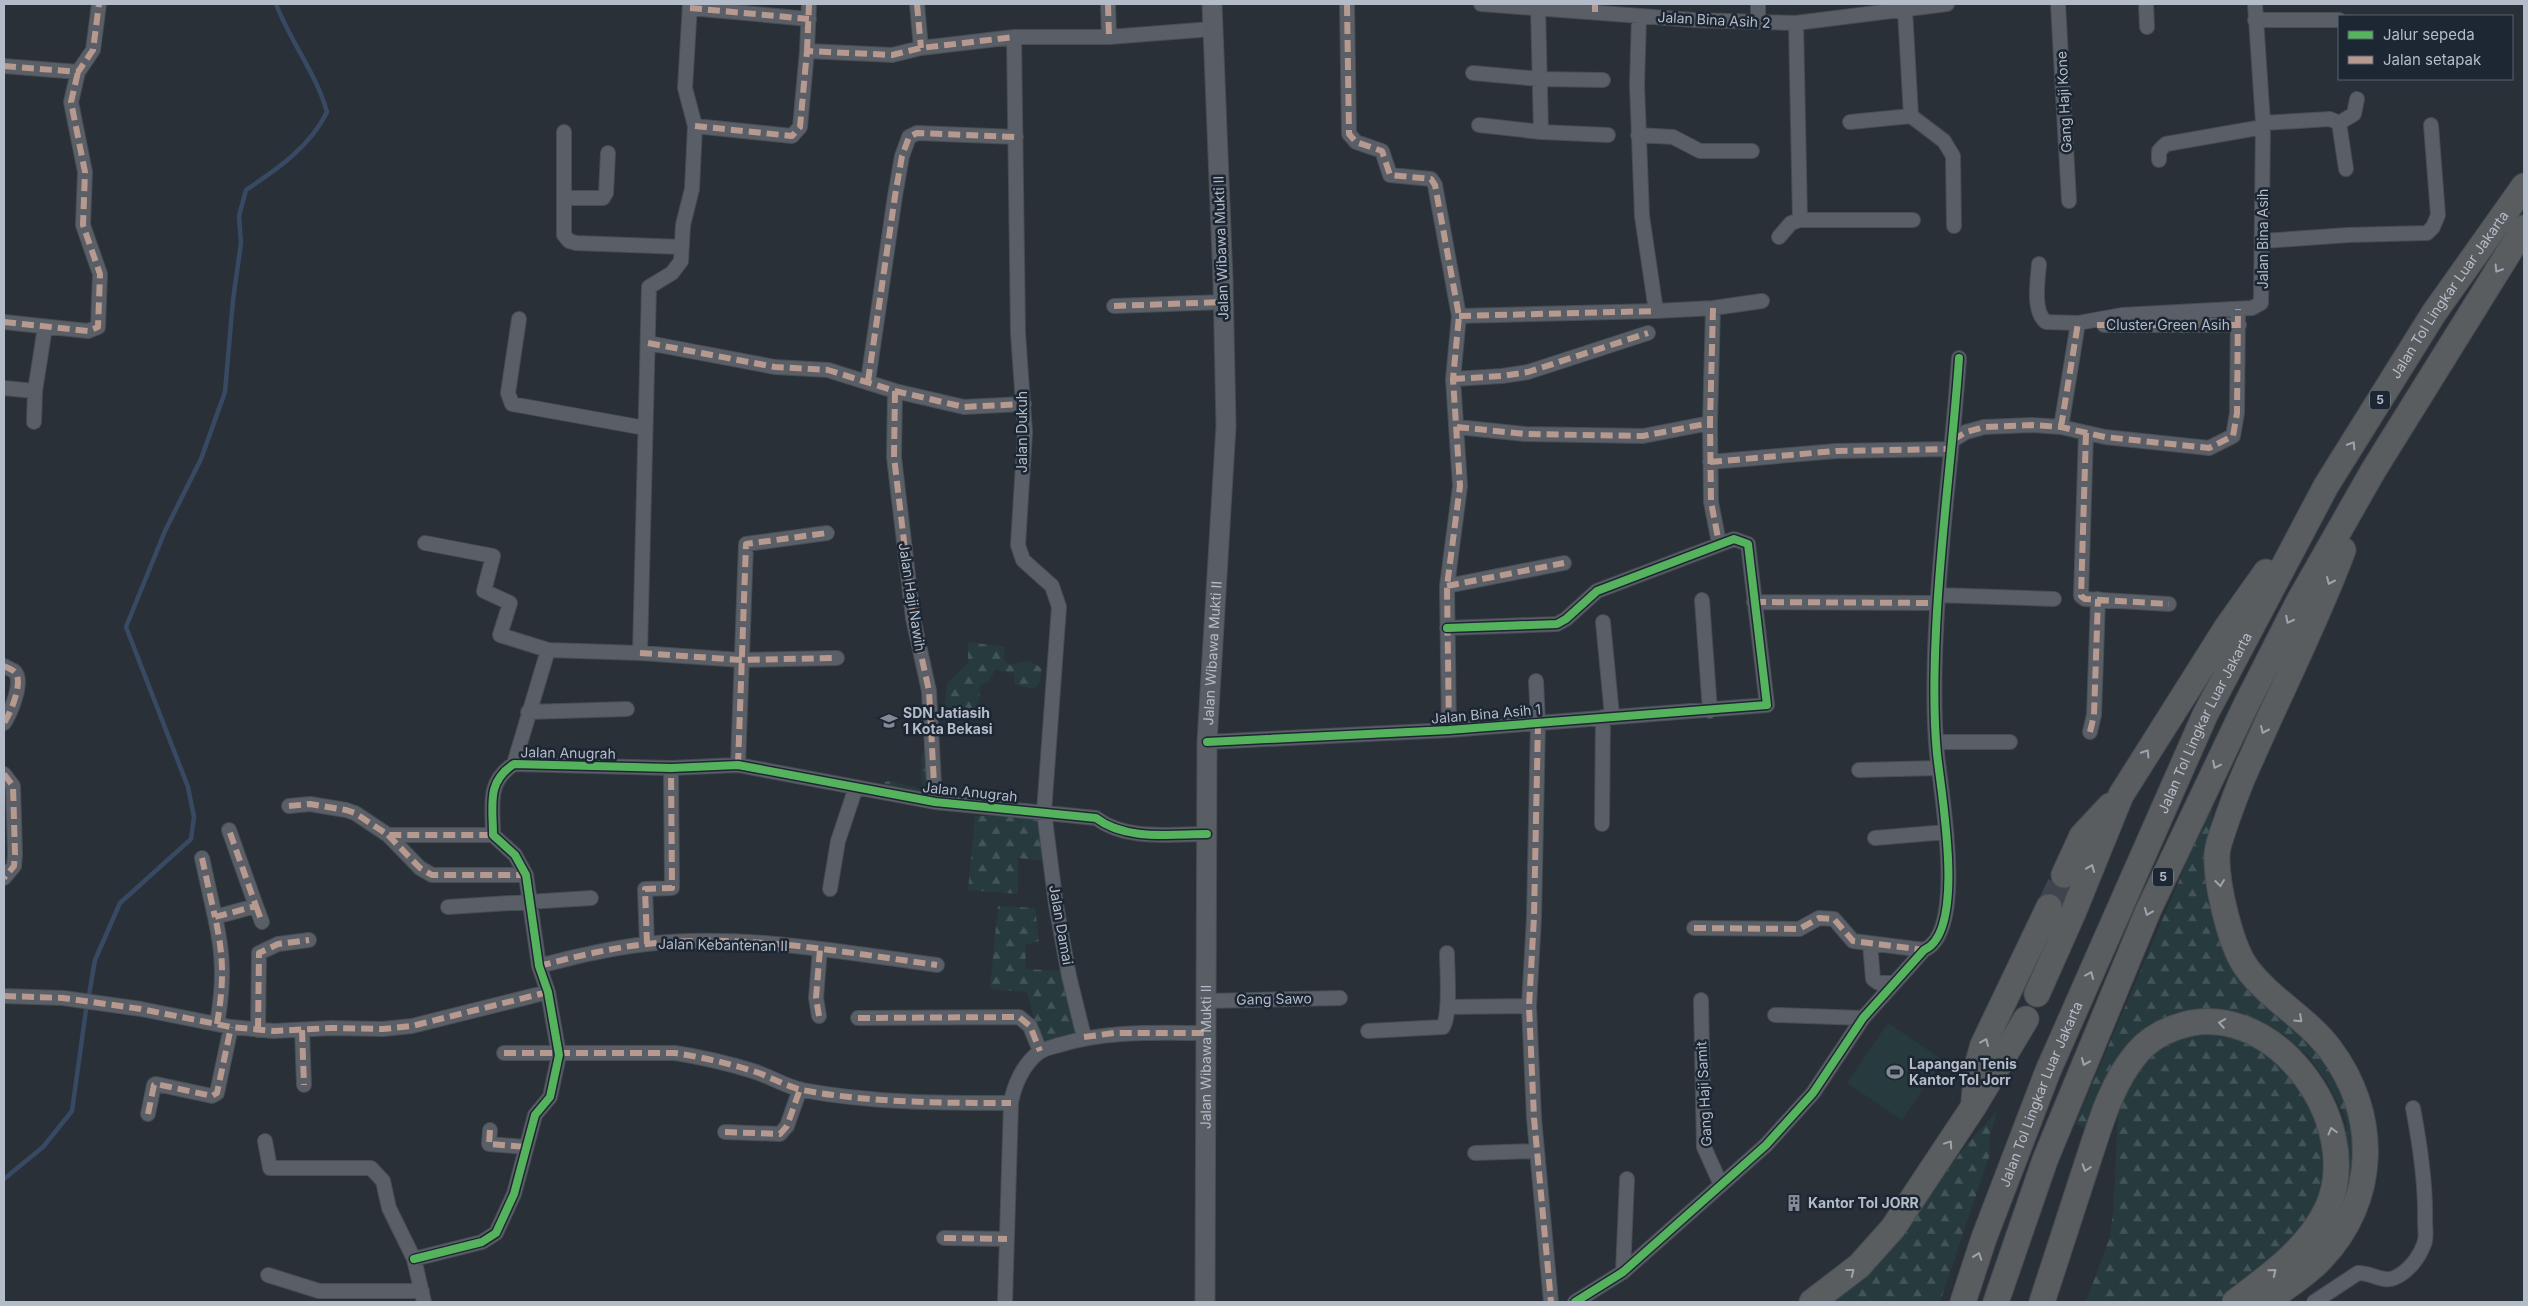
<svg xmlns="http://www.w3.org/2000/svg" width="2528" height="1306" font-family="Inter,sans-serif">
	<defs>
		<pattern id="forest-firs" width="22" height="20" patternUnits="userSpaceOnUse" patternTransform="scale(1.25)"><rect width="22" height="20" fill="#273a3e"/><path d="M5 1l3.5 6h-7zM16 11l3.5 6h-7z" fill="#445559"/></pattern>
	</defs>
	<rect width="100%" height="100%" fill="#2a3038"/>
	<!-- grass -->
	<path fill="#273a3e" d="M 1888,1023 L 1943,1060 L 1902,1120 L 1847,1083 Z"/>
	<!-- forest -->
	<path fill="url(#forest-firs)" d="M 968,642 L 1005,647 L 1004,660 L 1009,665 L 1029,661 L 1042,668 L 1040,682 L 1034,689 L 1015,685 L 1014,673 L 995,670 L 989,681 L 980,686 L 979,702 L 971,716 L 958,715 L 944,710 L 947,683 L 968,663 Z
		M 932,750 L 935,802 L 884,792 L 885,782 L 889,781 L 922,789 L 921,759 L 923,751 Z
		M 2212,809 L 2213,907 L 2311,1040 L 2349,1096 L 2359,1156 L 2340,1217 L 2319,1246 L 2346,1183 L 2348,1159 L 2346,1119 L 2327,1081 L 2308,1056 L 2283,1034 L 2255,1021 L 2160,1029 L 2088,1129 L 2075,1124 L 2181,876 L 2204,813 Z
		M 975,816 L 1041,816 L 1046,861 L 1018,858 L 1018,894 L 968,890 Z
		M 998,906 L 1035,908 L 1039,941 L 1025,945 L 1026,969 L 1062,971 L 1077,1032 L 1040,1043 L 1027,992 L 990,989 Z
		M 2220,1029 L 2300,1073 L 2333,1168 L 2311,1223 L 2219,1302 L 2086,1302 L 2109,1239 L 2113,1215 L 2118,1115 L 2127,1086 L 2142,1064 L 2163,1043 Z
		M 1997,1112 L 1990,1134 L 1989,1157 L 1940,1302 L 1832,1302 C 1891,1260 1922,1201 1966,1146 C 1975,1134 1986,1123 1997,1112 Z"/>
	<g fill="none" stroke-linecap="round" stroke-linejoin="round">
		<!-- stream -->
		<path stroke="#384963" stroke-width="4.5" d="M 89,995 L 95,960 L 120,903 L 191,839 L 194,817 L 188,787 L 126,627 L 165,531 L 201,459 L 225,392 L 233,300 L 241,243 L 239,216 L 246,190 C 277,169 310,147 327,112 C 316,73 290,41 276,4
			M 4,1179 L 43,1147 L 72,1111 L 86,1010"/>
		<!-- highway-tunnel -->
		<path stroke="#3f454e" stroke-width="25" stroke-dasharray="25 12" stroke-linecap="butt" d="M 2049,907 L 2064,875"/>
		<!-- street casing -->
		<g stroke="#484c53" stroke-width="16">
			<path id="street" d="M 917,4 L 921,48
				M 1108,4 L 1109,37
				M 1347,4 L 1349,134 L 1356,142 L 1382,151 L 1390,175 L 1431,179 L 1435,185 L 1459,316 L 1453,379 L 1460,486 L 1447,586 L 1449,730
				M 1481,4 L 1694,20 L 1796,23 L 1947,4
				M 2058,4 L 2069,201
				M 2146,4 L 2147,27
				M 1538,7 L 1541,132
				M 690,8 L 809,19
				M 1905,10 L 1911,116 L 1944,141 L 1953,156 L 1954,226
				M 1639,16 L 1637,85 L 1642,216 L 1656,311
				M 2255,20 L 2339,20
				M 1758,22 L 1758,4
				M 1796,23 L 1800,220
				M 1014,37 L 1018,333 L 1025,432 L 1018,545 L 1023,560 L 1052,586 L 1059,607 L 1044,812 L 1056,905 L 1069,976 L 1084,1037
				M 807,51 L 809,4
				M 4,66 L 78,72 L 93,50 L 99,4
				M 1473,73 L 1539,79 L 1603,80
				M 1850,122 L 1911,116
				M 2263,123 L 2330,119 L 2339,123 L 2346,169
				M 2339,123 L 2354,114 L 2357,99
				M 1479,125 L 1541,132 L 1608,135
				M 695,126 L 792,136 L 800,127 L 807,51 L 892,55 L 921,48 L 1014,37 L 1109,37 L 1212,29
				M 564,132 L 564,235 L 569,241 L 576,243 L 682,247
				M 1638,135 L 1673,137 L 1700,151 L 1752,151
				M 2159,160 L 2159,151 L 2166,144 L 2263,127
				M 564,198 L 603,198 L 606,193 L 608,153
				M 1779,237 L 1791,223 L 1800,220 L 1913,220
				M 2263,241 L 2348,235 L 2427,233 L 2433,227 L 2438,215 L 2431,125
				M 2039,264 C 2038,280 2032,311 2046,322 L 2078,323 L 2122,315 L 2252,308 L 2261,303 L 2263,123 L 2255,4
				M 1114,306 L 1223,302
				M 1713,308 L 1710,423 L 1711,502 L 1719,543
				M 1459,316 L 1656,311 L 1713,308 L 1762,301
				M 519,319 L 508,393 L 512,404 L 645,428
				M 4,322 L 88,331 L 98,327 L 100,274 L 83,225 L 85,172 L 71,102 L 78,72
				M 2104,325 L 2239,325
				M 648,343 L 775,367 L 828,370 L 895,391 L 964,407 L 1024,404
				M 1453,379 L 1502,376 L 1528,372 L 1648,333
				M 868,381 L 895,196 L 902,156 L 909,137 L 917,133 L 1016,137
				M 4,388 L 35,391
				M 895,391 L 894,457 L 913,618 L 929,691 L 935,802
				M 34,422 L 35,391 L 45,327
				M 1457,427 L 1525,434 L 1643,436 L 1710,423
				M 2061,427 L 2078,323
				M 2086,433 L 2081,596 L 2085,599 L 2169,604
				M 1953,440 L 1966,432 L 1984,427 L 2032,425 L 2061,427 L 2105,437 L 2209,448 L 2233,436 L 2237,413 L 2238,309
				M 1710,462 L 1836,451 L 1950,449
				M 425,543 L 493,556 L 484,591 L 510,603 L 500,635 L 548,650
				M 1447,586 L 1564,563
				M 1938,595 L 2054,599
				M 1702,600 L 1710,711
				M 1754,602 L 1937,603
				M 1603,622 L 1612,716
				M 640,653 L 741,660 L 837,658
				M 4,666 C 7,668 12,669 15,672 C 24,682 10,714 4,723
				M 1536,681 L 1538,722 L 1534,917 L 1529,1006 L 1534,1118 L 1551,1302
				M 528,712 L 627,709
				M 2090,732 L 2094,715 L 2098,599
				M 1207,742 L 1449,730 L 1767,705 L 1748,544 L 1734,539 L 1597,591 L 1566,619 L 1557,624 L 1447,628
				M 1936,742 L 2010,742
				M 514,764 L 548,650 L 640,653 L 649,287 L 672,273 L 681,261 L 683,225 L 692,189 L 695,126 L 685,88 L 690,4
				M 738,765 L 746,544 L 827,533
				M 1859,770 L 1939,768
				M 4,774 L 13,786 L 15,854 L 14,866 L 4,878
				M 289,806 L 310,804 L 346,810 L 355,813 L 388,835 L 493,835
				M 1602,824 L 1603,717
				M 388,835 L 420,868 L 432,875 L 526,875
				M 1875,838 L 1946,832
				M 202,858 L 215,917
				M 830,889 L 838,841 L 856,787
				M 256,906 L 262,922
				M 448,907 L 591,898
				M 1694,928 L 1799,929 L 1819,918 L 1834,919 L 1853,941 L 1924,950
				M 647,944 L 645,889 L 672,888 L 671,768
				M 1870,944 L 1873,979 L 1879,983 L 1893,983
				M 539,966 C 574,957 610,948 647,944 C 743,933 842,952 937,965
				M 4,996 L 63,998 L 141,1009 L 231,1027 L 274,1031 L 331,1028 L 383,1029 L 412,1026 L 548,992
				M 1701,1000 L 1704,1147 L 1721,1185
				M 1208,1001 L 1340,998
				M 1447,1007 L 1529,1006
				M 1775,1015 L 1863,1018
				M 819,1016 L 816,998 L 820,949
				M 858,1018 L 1019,1017 L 1030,1026 L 1040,1051
				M 217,1024 C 224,983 224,957 215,917 L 256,906 L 229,830
				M 258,1030 L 259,953 L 278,944 L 309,940
				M 302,1030 L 304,1085
				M 1368,1031 L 1443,1027 C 1451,1013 1447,970 1447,953
				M 504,1053 L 675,1053 C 701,1057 727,1063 753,1071 C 769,1076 785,1086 802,1090 C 871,1103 941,1103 1011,1103
				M 148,1114 L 154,1085 L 156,1084 L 212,1096 L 217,1093 L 231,1027
				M 490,1130 L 489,1144 L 525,1147
				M 725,1132 L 780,1134 L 787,1126 L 800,1089
				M 265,1141 L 270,1168 L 371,1168 L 383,1181 L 389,1208 L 414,1259 L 424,1302
				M 1475,1153 L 1537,1151
				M 944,1238 L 1007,1239
				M 414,1259 L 482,1242 L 496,1233 L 514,1194 L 535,1115 L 550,1097 L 559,1055 L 548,992 L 539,966 L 526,875 L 515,855 L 493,835 C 493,805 486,782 514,764 L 671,768 L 738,765 L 935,802 L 1096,818 C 1126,841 1171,834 1207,834
				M 1623,1272 L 1627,1179
				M 268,1275 L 319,1291 L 422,1291
				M 1005,1302 L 1011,1103 C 1014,1085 1023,1065 1038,1053 C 1043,1049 1052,1047 1059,1045 C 1108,1030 1157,1033 1208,1033
				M 1575,1302 L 1623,1272 L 1766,1145 L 1813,1093 L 1863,1018 L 1924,950 C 1967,932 1941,793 1937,754 C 1933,713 1934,671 1936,630 C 1940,539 1953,448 1959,358
				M 2314,1302 L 2358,1273 C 2370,1272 2383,1283 2394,1278 C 2408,1272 2419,1258 2424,1244 C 2427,1238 2425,1228 2425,1221 C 2426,1183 2420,1145 2413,1108"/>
		</g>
		<!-- secondary casing -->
		<g stroke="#484c53" stroke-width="21">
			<g id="secondary">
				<path id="s1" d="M 1205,1302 L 1207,742 L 1226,426 L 1223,280 L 1212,4"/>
			</g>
		</g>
		<!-- highway casing -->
		<g stroke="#474c53" stroke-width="27">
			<g id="highway">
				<path d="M 2064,875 L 2082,836 L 2110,806"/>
				<path d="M 2037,994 L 2073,913 L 2121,795 L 2227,627 L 2266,572"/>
				<path d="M 1974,1101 L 1977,1066 L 1983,1045 L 2049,907"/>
				<path d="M 1812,1302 L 1859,1266 L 1893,1228 L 1974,1106 L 2026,1019"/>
				<path id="s2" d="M 1963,1302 L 1984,1238 L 2048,1071 L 2205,715 L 2326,486 L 2434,313 L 2524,186"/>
				<path d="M 1996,1302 L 2045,1160 L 2148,911 L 2245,707 L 2299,601 L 2373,471 L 2524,228"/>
				<path d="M 2042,1302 C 2056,1259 2070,1216 2084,1173 C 2098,1132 2109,1086 2137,1053 C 2147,1041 2160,1033 2174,1028 C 2270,991 2367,1122 2327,1209 C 2307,1250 2270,1275 2235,1302"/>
				<path d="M 2266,1302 C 2284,1288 2305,1276 2321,1259 C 2378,1199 2379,1115 2330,1049 C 2307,1018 2269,999 2246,967 C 2230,944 2216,883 2217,855 C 2217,848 2220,840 2222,834 C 2231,807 2240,782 2252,757 C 2282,688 2317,620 2343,550"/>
			</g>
		</g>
		<!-- street -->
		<use href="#street" stroke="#5a5e66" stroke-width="14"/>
		<!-- secondary -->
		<use href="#secondary" stroke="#595d64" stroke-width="19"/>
		<!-- highway -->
		<use href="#highway" stroke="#5a5d60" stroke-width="25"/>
		<!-- quiet -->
		<path stroke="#b69a8f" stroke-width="6" stroke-dasharray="12 6" stroke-linecap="butt" d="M 917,4 L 921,48
			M 1108,4 L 1109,37
			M 1347,4 L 1349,134 L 1356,142 L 1382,151 L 1390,175 L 1431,179 L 1435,185 L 1459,316 L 1453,379 L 1460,486 L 1447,586 L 1449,730
			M 690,8 L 809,19
			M 1595,12 L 1595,4
			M 807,51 L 809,4
			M 4,66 L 78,72 L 93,50 L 99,4
			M 695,126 L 792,136 L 800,127 L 807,51 L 892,55 L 921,48 L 1014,37
			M 1114,306 L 1223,302
			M 1713,308 L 1710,423 L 1711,502 L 1719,543 L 1713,545
			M 1459,316 L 1656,311
			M 4,322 L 88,331 L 98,327 L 100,274 L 83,225 L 85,172 L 71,102 L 78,72
			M 2097,325 L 2239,325
			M 648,343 L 775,367 L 828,370 L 895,391 L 964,407 L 1024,404
			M 1453,379 L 1502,376 L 1528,372 L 1648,333
			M 868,381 L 895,196 L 902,156 L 909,137 L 917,133 L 1016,137
			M 895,391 L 894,457 L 913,618 L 929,691 L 935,802
			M 1457,427 L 1525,434 L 1643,436 L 1710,423
			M 2061,427 L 2078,323
			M 2086,433 L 2081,596 L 2085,599 L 2169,604
			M 1953,440 L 1966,432 L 1984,427 L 2032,425 L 2061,427 L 2105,437 L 2209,448 L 2233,436 L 2237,413 L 2238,309
			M 1710,462 L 1836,451 L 1950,449
			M 1447,586 L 1564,563
			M 1754,602 L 1937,603
			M 640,653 L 741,660 L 837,658
			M 4,666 C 7,668 12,669 15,672 C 24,682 10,714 4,723
			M 1538,722 L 1534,917 L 1529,1006 L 1534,1118 L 1551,1302
			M 2090,732 L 2094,715 L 2098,599
			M 738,765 L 746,544 L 827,533
			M 4,774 L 13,786 L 15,854 L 14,866 L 4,878
			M 289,806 L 310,804 L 346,810 L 355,813 L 388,835 L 493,835
			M 388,835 L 420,868 L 432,875 L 526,875
			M 202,858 L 215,917
			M 256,906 L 262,922
			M 1694,928 L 1799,929 L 1819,918 L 1834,919 L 1853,941 L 1924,950
			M 647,944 L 645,889 L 672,888 L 671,768
			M 539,966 C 574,957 610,948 647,944 C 743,933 842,952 937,965
			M 4,996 L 63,998 L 141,1009 L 231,1027 L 274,1031 L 331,1028 L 383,1029 L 412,1026 L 548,992
			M 819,1016 L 816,998 L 820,949
			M 858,1018 L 1019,1017 L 1030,1026 L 1040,1051
			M 217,1024 C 224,983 224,957 215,917 L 256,906 L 229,830
			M 258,1030 L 259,953 L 278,944 L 309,940
			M 302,1030 L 304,1085
			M 1084,1037 L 1114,1033 L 1208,1033
			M 504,1053 L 675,1053 C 701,1057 727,1063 753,1071 C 769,1076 785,1086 802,1090 C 871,1103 941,1103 1011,1103
			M 148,1114 L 154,1085 L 156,1084 L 212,1096 L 217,1093 L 231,1027
			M 490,1130 L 489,1144 L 525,1147
			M 725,1132 L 780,1134 L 787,1126 L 800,1089
			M 944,1238 L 1007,1239"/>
		<!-- cycleway casing -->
		<g stroke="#1d2633" stroke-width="11">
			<path id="cycleway" d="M 1207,742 L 1449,730 L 1767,705 L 1748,544 L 1734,539 L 1597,591 L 1566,619 L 1557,624 L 1447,628
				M 414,1259 L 482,1242 L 496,1233 L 514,1194 L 535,1115 L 550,1097 L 559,1055 L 548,992 L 539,966 L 526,875 L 515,855 L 493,835 C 493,805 486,782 514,764 L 671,768 L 738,765 L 935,802 L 1096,818 C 1126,841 1171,834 1207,834
				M 1575,1302 L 1623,1272 L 1766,1145 L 1813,1093 L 1863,1018 L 1924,950 C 1967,932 1941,793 1937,754 C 1933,713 1934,671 1936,630 C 1940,539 1953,448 1959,358"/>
		</g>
		<!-- cycleway -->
		<use href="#cycleway" stroke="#56b35d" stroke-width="8"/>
	</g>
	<!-- one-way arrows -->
	<defs><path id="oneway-chevron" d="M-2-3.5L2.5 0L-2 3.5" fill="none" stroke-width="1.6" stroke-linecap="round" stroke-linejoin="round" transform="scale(1.25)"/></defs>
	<g stroke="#9ea4af">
		<use href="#oneway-chevron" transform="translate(2498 269) rotate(122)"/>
		<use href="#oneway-chevron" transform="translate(2352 445) rotate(-58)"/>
		<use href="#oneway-chevron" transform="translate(2330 581) rotate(114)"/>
		<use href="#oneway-chevron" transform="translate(2289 620) rotate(117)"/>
		<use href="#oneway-chevron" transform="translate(2264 730) rotate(114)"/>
		<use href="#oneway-chevron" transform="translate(2146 753) rotate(-58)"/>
		<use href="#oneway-chevron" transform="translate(2216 765) rotate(116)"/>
		<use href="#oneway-chevron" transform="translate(2091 868) rotate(-68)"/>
		<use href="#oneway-chevron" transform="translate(2220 883) rotate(83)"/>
		<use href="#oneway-chevron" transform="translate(2148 912) rotate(113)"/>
		<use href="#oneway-chevron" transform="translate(2090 975) rotate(-67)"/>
		<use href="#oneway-chevron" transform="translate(2299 1019) rotate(43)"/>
		<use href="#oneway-chevron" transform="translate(2222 1023) rotate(-171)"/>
		<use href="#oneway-chevron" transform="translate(1985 1042) rotate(-67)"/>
		<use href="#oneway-chevron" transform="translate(2085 1062) rotate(113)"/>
		<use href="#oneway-chevron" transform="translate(2332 1131) rotate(-105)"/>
		<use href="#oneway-chevron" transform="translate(1949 1144) rotate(-56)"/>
		<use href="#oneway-chevron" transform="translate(2086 1168) rotate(108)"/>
		<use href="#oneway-chevron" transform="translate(1978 1256) rotate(-71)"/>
		<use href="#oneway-chevron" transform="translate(1851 1272) rotate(-38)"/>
		<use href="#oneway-chevron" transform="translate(2273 1272) rotate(-39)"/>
	</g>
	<!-- icons -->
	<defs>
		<g id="school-bare" transform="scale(1.35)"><path d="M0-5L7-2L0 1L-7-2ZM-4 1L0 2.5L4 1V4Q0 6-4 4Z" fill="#848b96" stroke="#1d2633" stroke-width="2.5" paint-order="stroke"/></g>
		<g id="stadium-bare" transform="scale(1.35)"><path d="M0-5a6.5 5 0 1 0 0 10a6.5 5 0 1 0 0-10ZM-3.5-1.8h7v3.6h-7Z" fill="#848b96" stroke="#1d2633" stroke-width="2.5" paint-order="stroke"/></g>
		<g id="building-bare" transform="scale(1.35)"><path d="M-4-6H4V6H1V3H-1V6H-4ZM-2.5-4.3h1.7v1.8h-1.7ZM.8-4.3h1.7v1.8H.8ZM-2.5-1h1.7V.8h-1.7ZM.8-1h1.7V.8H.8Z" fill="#848b96" stroke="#1d2633" stroke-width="2.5" paint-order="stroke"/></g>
	</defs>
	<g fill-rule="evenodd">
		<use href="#school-bare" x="889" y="721"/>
		<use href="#stadium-bare" x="1895" y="1072"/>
		<use href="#building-bare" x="1794" y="1203"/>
	</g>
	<g text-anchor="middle" stroke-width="5" stroke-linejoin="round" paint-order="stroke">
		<!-- shield labels -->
		<g fill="#1d2633" stroke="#878f9c" stroke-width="1">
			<rect x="2370" y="390.5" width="20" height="19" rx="4"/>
			<rect x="2153" y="867.5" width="20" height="19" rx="4"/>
		</g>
		<g font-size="12" font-weight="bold" fill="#b4bcc9">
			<text x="2380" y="404">5</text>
			<text x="2163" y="881">5</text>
		</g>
		<!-- street labels -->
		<g font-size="14" fill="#b4bcc9" stroke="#1d2633">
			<text transform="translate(1714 20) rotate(3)" y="5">Jalan Bina Asih 2</text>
			<text transform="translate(2064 102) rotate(-93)" y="5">Gang Haji Kone</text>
			<text transform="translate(2263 239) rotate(-90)" y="5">Jalan Bina Asih</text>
			<text transform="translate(1221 248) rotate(-92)" y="5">Jalan Wibawa Mukti II</text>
			<text dy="5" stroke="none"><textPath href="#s2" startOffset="1122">Jalan Tol Lingkar Luar Jakarta</textPath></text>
			<text x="2168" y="330">Cluster Green Asih</text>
			<text transform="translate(1022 432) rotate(-90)" y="5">Jalan Dukuh</text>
			<text transform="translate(912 597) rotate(81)" y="5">Jalan Haji Nawih</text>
			<text dy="5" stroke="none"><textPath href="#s1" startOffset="649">Jalan Wibawa Mukti II</textPath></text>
			<text transform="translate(1486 714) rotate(-5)" y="5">Jalan Bina Asih 1</text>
			<text dy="5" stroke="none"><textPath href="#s2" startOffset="628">Jalan Tol Lingkar Luar Jakarta</textPath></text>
			<text transform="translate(568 753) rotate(1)" y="5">Jalan Anugrah</text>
			<text transform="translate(970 792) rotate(6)" y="5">Jalan Anugrah</text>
			<text transform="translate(1061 925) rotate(80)" y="5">Jalan Damai</text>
			<text transform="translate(723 945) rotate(1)" y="5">Jalan Kebantenan II</text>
			<text transform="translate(1274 999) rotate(-1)" y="5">Gang Sawo</text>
			<text dy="5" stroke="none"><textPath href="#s1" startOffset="245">Jalan Wibawa Mukti II</textPath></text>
			<text transform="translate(1704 1094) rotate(-93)" y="5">Gang Haji Samit</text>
			<text dy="5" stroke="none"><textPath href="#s2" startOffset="222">Jalan Tol Lingkar Luar Jakarta</textPath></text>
		</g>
		<!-- poi labels -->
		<g font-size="14" font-weight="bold" fill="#b4bcc9" stroke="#1d2633" text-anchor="start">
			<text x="903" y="718">SDN Jatiasih<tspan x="903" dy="16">1 Kota Bekasi</tspan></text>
			<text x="1909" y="1069">Lapangan Tenis<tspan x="1909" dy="16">Kantor Tol Jorr</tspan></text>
			<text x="1808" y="1208">Kantor Tol JORR</text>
		</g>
	</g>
	<!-- border -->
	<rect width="2528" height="1306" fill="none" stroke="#b4bcc9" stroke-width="10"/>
	<!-- legend -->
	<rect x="2338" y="15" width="175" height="65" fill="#1d2633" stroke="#59626f"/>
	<rect x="2348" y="31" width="25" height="8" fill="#56b35d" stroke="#59626f"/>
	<text x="2383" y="40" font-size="15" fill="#b4bcc9">Jalur sepeda</text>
	<rect x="2348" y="56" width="25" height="8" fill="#b69a8f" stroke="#59626f"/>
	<text x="2383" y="65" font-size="15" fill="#b4bcc9">Jalan setapak</text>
</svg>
